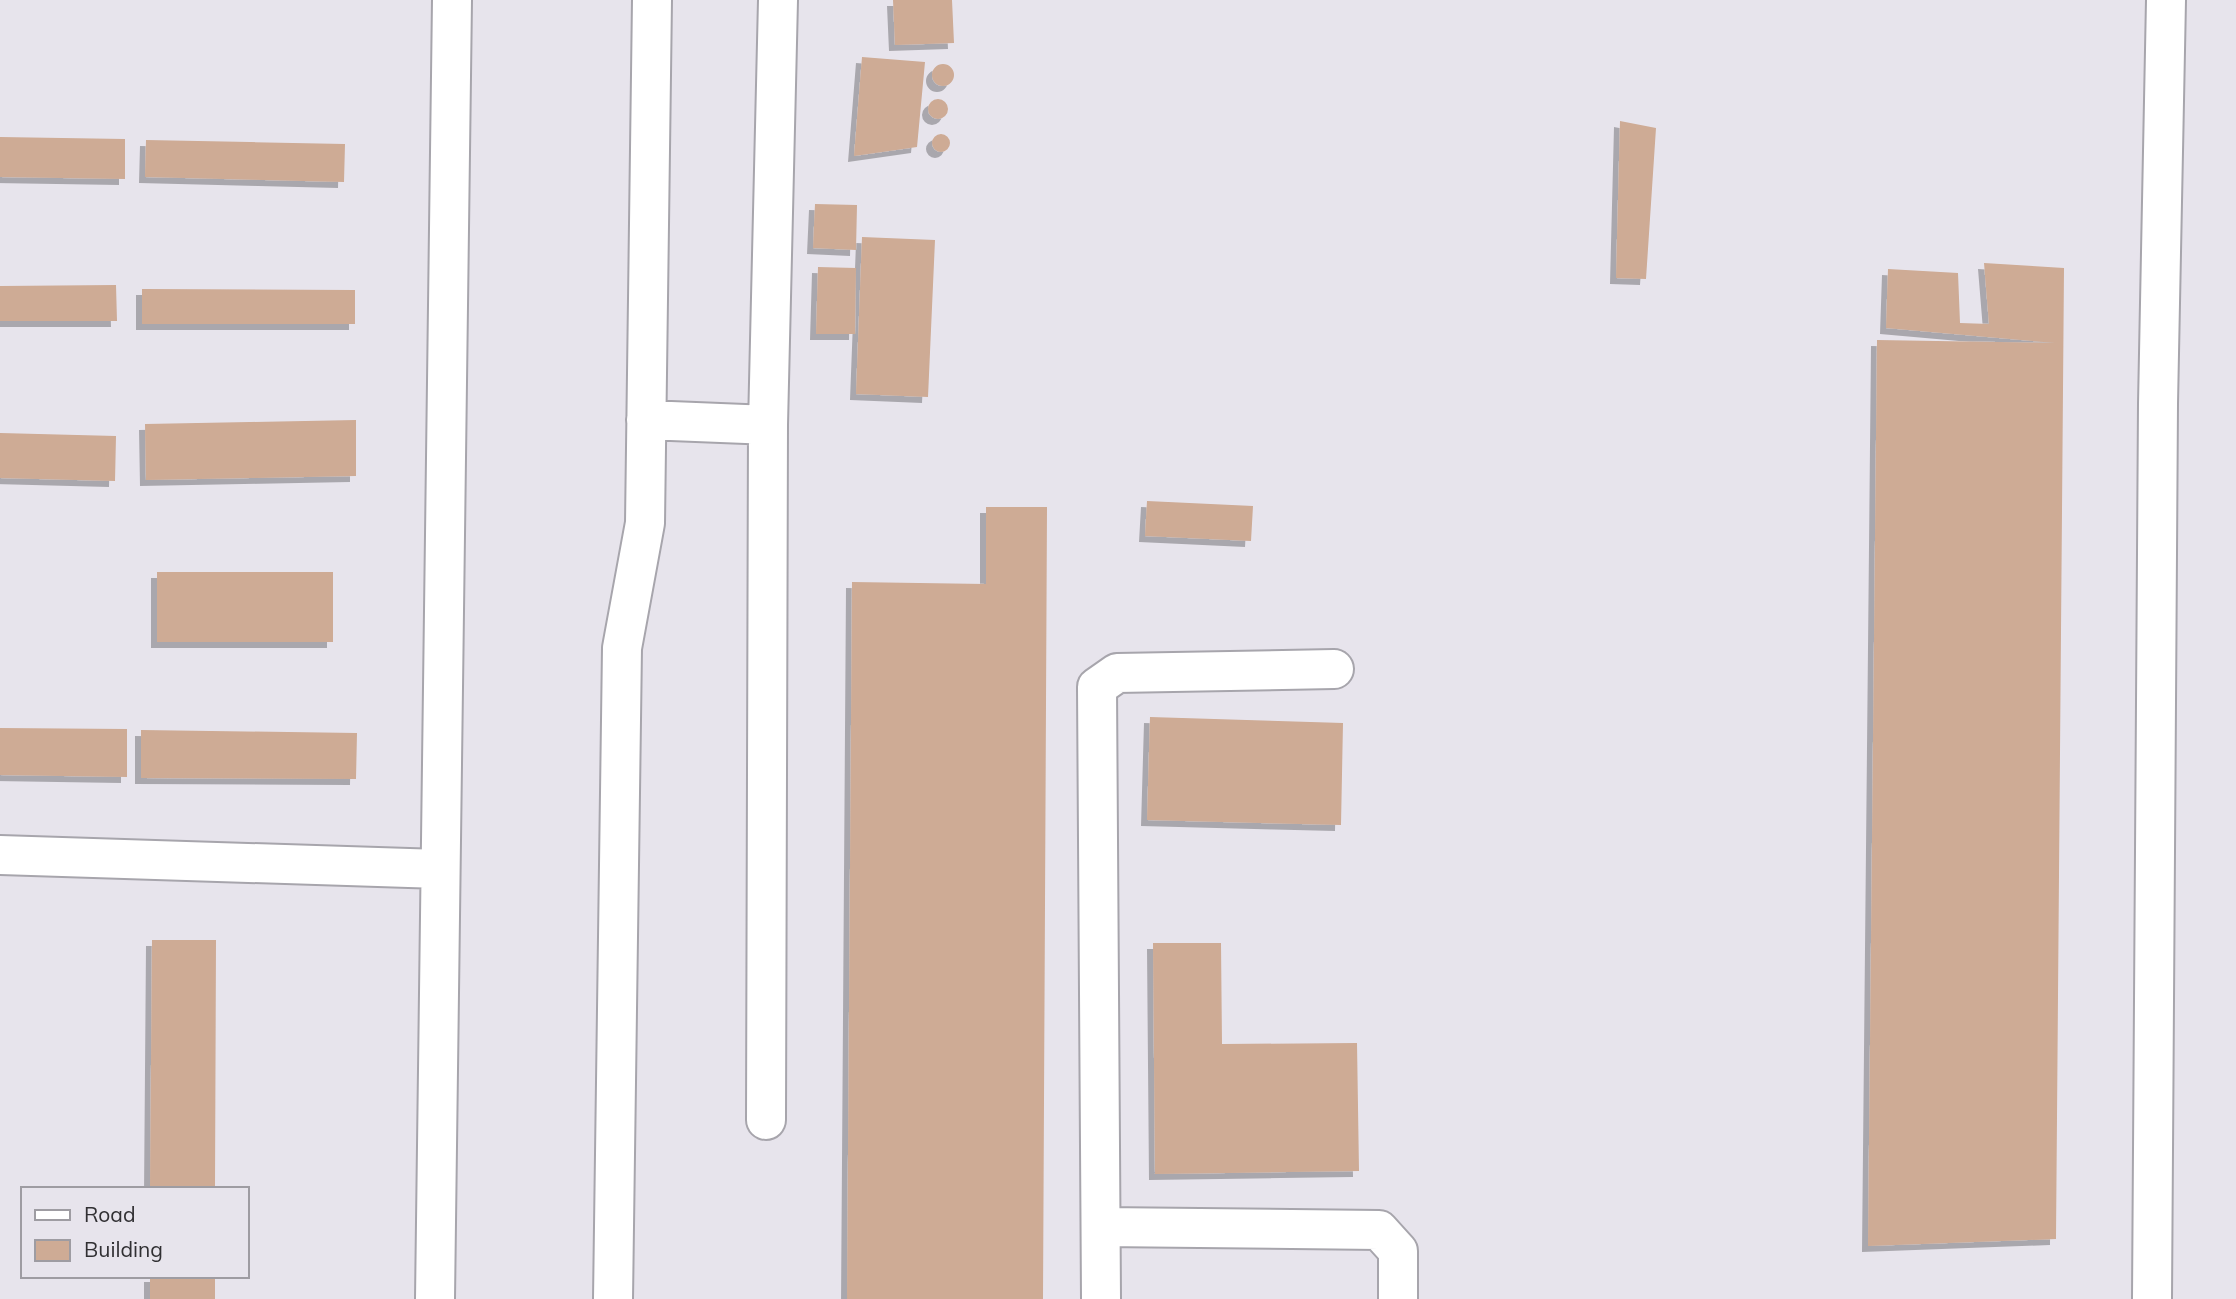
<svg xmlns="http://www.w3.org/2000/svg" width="2236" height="1299" font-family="Mulish,sans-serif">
	<defs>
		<filter id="shadow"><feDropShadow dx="-6" dy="6" stdDeviation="0" flood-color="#0004"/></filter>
	</defs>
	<rect width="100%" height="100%" fill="#e7e4ec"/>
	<!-- building -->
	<path fill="#ceab95" filter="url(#shadow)" d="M 893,0 L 952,0 L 954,43 L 895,45 Z
		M 862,57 L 925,62 L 917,147 L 854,156 Z
		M932 75a11 11 0 1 1 22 0a11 11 0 1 1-22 0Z
		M928 109a10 10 0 1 1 20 0a10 10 0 1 1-20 0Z
		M 1620,121 L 1656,128 L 1646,279 L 1616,278 Z
		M932 143a9 9 0 1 1 18 0a9 9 0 1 1-18 0Z
		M 0,137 L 125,139 L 125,179 L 0,177 Z
		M 146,140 L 345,144 L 344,182 L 145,177 Z
		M 815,204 L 857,205 L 856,250 L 813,248 Z
		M 862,237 L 935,240 L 928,397 L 856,394 Z
		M 1984,263 L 2064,268 L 2056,1239 L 1868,1246 L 1877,340 L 2055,343 L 1886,328 L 1888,269 L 1958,273 L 1960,323 L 1989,324 Z
		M 818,267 L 856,268 L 855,334 L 816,334 Z
		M 116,285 L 117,321 L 0,321 L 0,286 Z
		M 142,289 L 355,290 L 355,324 L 142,324 Z
		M 356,420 L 356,476 L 146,480 L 145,424 Z
		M 0,433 L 116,436 L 115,481 L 0,478 Z
		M 1147,501 L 1253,506 L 1251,541 L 1145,536 Z
		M 986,507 L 1047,507 L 1043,1299 L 847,1299 L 852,582 L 986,584 Z
		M 157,572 L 333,572 L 333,642 L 157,642 Z
		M 1150,717 L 1343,723 L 1341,825 L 1147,820 Z
		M 0,728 L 127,729 L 127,777 L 0,775 Z
		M 141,730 L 357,733 L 356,779 L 141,778 Z
		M 152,940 L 216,940 L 215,1189 L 150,1189 Z
		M 1153,943 L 1221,943 L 1222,1044 L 1357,1043 L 1359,1171 L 1155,1174 Z
		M 150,1276 L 215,1276 L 215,1299 L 150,1299 Z"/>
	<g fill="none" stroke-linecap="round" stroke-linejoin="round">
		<!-- minor casing -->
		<g stroke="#a7a5ac" stroke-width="42">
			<path id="minor" d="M 646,420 L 768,425
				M 0,855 L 440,869
				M 766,1120 L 768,425 L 778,0
				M 1103,1227 L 1379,1230 L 1398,1251 L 1398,1299
				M 435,1299 L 452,0
				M 613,1299 L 622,648 L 645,523 L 652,0
				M 1101,1299 L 1097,687 L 1117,673 L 1334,669
				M 2152,1299 L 2158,404 L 2166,0"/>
		</g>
		<!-- minor -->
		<use href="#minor" stroke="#fff" stroke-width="38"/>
	</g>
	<!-- legend -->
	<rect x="21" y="1187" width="228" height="91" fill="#e7e4ec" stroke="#9e9ca2" stroke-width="2"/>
	<rect x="35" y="1210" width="35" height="10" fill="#ffffff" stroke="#9e9ca2" stroke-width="2"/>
	<text x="84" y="1222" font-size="21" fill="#313033">Road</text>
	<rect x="35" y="1240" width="35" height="21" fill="#ceab95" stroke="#9e9ca2" stroke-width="2"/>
	<text x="84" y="1257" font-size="21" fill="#313033">Building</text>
</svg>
